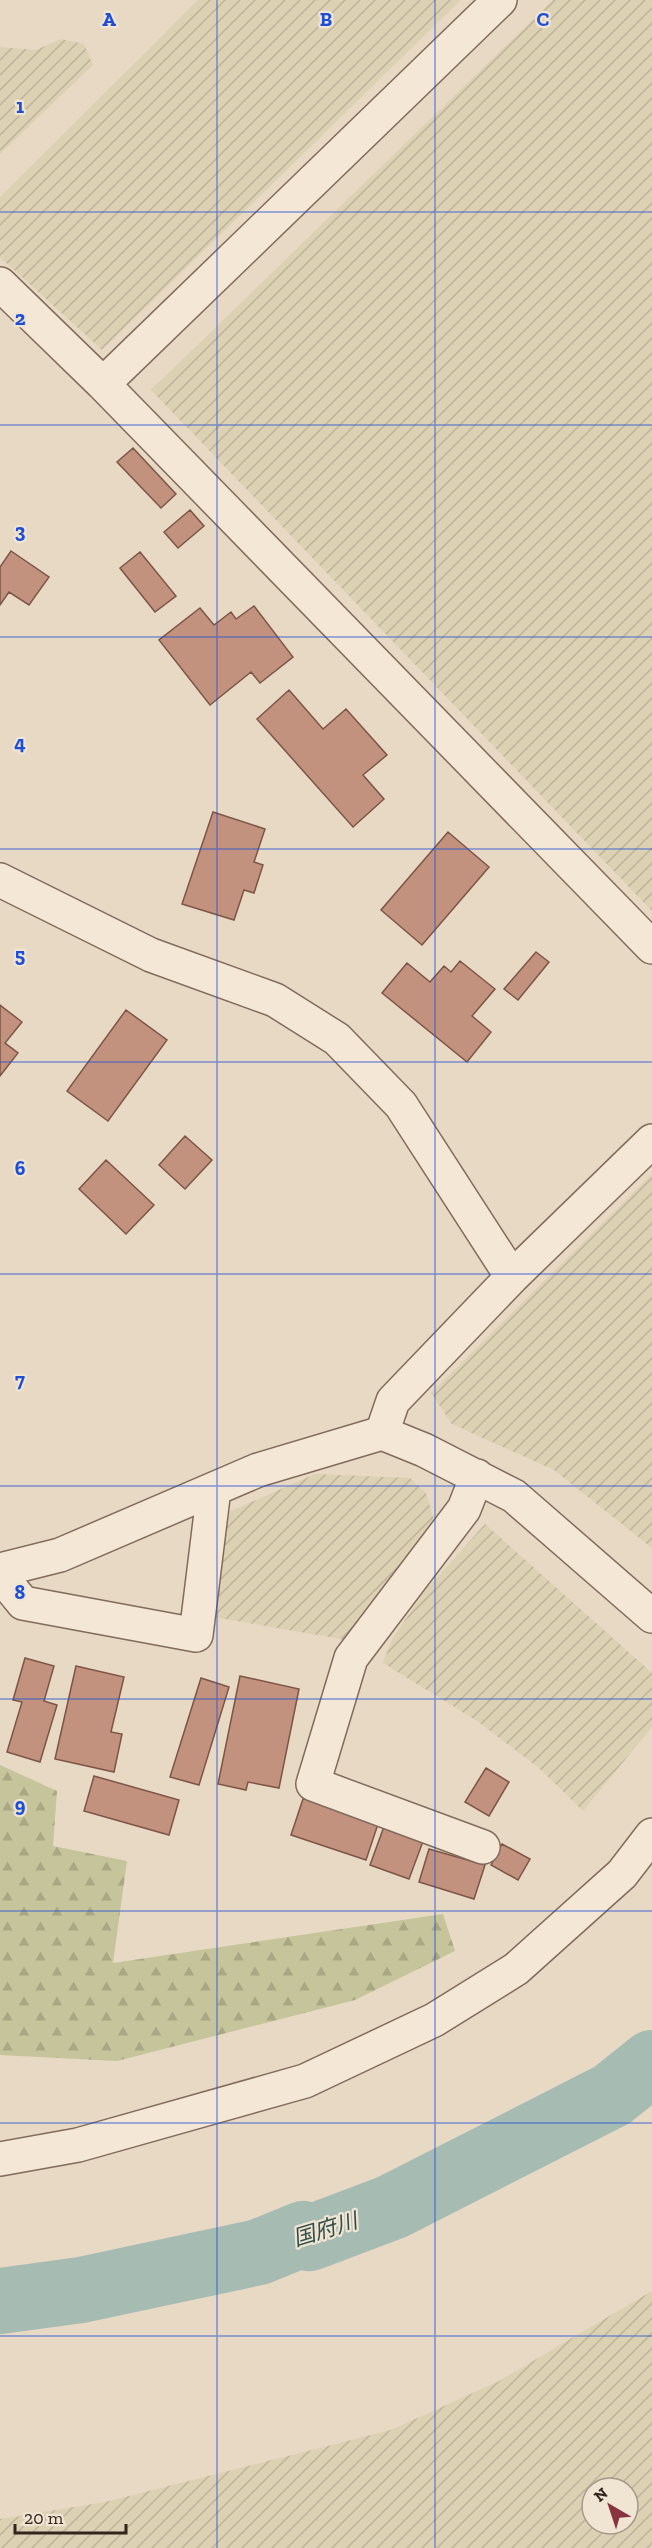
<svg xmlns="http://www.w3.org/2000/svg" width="652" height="2548" font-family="'Zilla Slab','Noto Sans JP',serif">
	<defs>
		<pattern id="farmland-furrows" width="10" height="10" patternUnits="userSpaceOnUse" patternTransform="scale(1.5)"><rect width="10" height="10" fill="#ddd1b3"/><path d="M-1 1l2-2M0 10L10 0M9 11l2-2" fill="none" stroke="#beb39a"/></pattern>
		<pattern id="forest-firs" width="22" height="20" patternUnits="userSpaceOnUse" patternTransform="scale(1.5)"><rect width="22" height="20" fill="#c5c49a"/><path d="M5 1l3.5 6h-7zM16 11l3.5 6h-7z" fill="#aaa884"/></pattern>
	</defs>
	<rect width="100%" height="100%" fill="#e8d9c4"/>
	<!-- farmland -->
	<path fill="url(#farmland-furrows)" fill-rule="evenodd" d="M 198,0 L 461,0 L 102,350 L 0,257 L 0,197 Z
		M 553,0 L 652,0 L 652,911 L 151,390 Z
		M 61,39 L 84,44 L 93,65 L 0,154 L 0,47 L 36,50 Z
		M 652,1174 L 652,1548 L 554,1470 L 452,1424 L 431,1393 Z
		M 315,1474 L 410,1478 L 426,1493 L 436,1526 L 346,1640 L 214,1617 L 229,1512 Z
		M 485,1524 L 652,1673 L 652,1727 L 583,1811 L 539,1768 L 477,1721 L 383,1663 L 392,1639 L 425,1591 Z
		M 652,2291 L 652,2548 L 0,2548 L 0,2519 L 105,2502 L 391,2430 L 499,2381 ZM 592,2488 L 628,2488 L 628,2524 L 592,2524 Z"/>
	<!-- forest -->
	<path fill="url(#forest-firs)" d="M 0,1765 L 57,1791 L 53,1846 L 127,1861 L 113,1963 L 443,1914 L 455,1951 L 355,2000 L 117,2061 L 0,2055 Z"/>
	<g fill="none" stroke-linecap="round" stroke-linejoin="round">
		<!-- river -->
		<path stroke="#a6bcb2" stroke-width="66" d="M 0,2301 L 81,2290 L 259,2252 L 303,2234 L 310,2238 L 392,2207 L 612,2095 L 652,2063"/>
	</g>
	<!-- building -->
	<path fill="#c2927f" stroke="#7d5546" stroke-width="1.5" d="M 133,448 L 176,494 L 161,508 L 117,462 Z
		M 190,510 L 204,526 L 178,548 L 164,532 Z
		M 11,551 L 49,577 L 29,605 L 9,592 L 0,605 L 0,567 Z
		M 140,552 L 176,596 L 155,612 L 120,568 Z
		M 254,606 L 293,657 L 260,683 L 251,672 L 210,705 L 159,640 L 200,608 L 214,625 L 231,612 L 236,619 Z
		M 289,690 L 323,729 L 346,709 L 387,755 L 363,775 L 384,799 L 353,827 L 257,719 Z
		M 213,812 L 265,829 L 254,862 L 263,865 L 254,893 L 244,890 L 234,920 L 182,904 Z
		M 448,832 L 489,867 L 422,945 L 381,910 Z
		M 536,952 L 549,962 L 518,1000 L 504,989 Z
		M 460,961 L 495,989 L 472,1016 L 491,1032 L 467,1062 L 382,993 L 407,963 L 430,982 L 444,966 L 451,972 Z
		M 0,1005 L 22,1022 L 5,1043 L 18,1053 L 0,1076 Z
		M 126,1010 L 167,1040 L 108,1121 L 67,1091 Z
		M 185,1136 L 212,1160 L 185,1189 L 159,1165 Z
		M 106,1160 L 154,1205 L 126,1234 L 79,1189 Z
		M 25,1658 L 54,1666 L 44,1701 L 57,1705 L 40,1762 L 7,1752 L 22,1702 L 13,1700 Z
		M 76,1666 L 124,1677 L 111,1732 L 122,1734 L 114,1772 L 55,1759 Z
		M 240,1676 L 299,1689 L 279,1788 L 248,1782 L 246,1790 L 218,1784 Z
		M 201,1678 L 229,1687 L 199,1785 L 170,1777 Z
		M 486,1768 L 509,1782 L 489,1816 L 465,1802 Z
		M 94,1776 L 179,1800 L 169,1835 L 84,1811 Z
		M 305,1793 L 380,1818 L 366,1860 L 291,1835 Z
		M 386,1821 L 425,1836 L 409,1879 L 370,1865 Z
		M 502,1844 L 530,1859 L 518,1880 L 491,1865 Z
		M 429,1849 L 485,1865 L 474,1899 L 419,1882 Z"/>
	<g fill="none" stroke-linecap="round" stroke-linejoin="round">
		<!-- minor casing -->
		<g stroke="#816b5d" stroke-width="36">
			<path id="minor" d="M 0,284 L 103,384 L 652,947
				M 103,384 L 500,0
				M 0,880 L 151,955 L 275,1000 L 337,1039 L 401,1105 L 512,1277
				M 382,1433 L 393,1401 L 512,1277 L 652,1141
				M 477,1476 L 464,1509 L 351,1658 L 313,1784 L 483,1847
				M 0,1570 L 60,1555 L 258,1470 L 382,1433 L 424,1450 L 514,1496 L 652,1616
				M 0,1575 L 23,1603 L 196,1635 L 214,1489
				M 0,2159 L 78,2145 L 305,2081 L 434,2020 L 516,1969 L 622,1874 L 652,1835"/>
		</g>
		<!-- minor -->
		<use href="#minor" stroke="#f4e7d6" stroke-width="33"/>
	</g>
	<!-- grid -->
	<path fill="none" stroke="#1d4ed8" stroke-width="1.5" stroke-opacity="0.55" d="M 217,0 L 217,2548M 435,0 L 435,2548M 0,212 L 652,212M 0,425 L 652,425M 0,637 L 652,637M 0,849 L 652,849M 0,1062 L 652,1062M 0,1274 L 652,1274M 0,1486 L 652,1486M 0,1699 L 652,1699M 0,1911 L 652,1911M 0,2123 L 652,2123M 0,2336 L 652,2336"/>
	<g text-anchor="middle" stroke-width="4.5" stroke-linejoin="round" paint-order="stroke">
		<!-- water labels -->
		<g font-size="22" font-style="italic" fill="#30504a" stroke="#f0e4d3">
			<text transform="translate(325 2229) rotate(-17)" y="8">国府川</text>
		</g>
	</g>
	<g font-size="20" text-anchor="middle" font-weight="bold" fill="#1d4ed8" stroke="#f0e4d3" stroke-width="4.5" stroke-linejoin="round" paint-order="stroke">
		<text x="109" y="26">A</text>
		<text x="326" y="26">B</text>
		<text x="543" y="26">C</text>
		<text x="20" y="113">1</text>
		<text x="20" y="325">2</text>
		<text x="20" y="538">3</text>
		<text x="20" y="750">4</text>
		<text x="20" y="962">5</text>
		<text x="20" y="1175">6</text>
		<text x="20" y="1387">7</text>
		<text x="20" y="1599">8</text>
		<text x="20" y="1812">9</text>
	</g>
	<!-- north arrow -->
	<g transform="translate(610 2506) rotate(321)"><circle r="28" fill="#f0e4d3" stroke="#a4988b" stroke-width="1.5"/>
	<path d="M0-4.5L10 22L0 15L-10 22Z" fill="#883440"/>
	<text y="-9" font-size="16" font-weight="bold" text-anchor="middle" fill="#32261f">N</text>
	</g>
	<!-- scale -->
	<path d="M15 2524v9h111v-9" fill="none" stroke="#32261f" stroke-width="3"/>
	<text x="24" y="2524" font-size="18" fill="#32261f" stroke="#f0e4d3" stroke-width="4.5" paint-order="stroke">20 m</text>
</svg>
